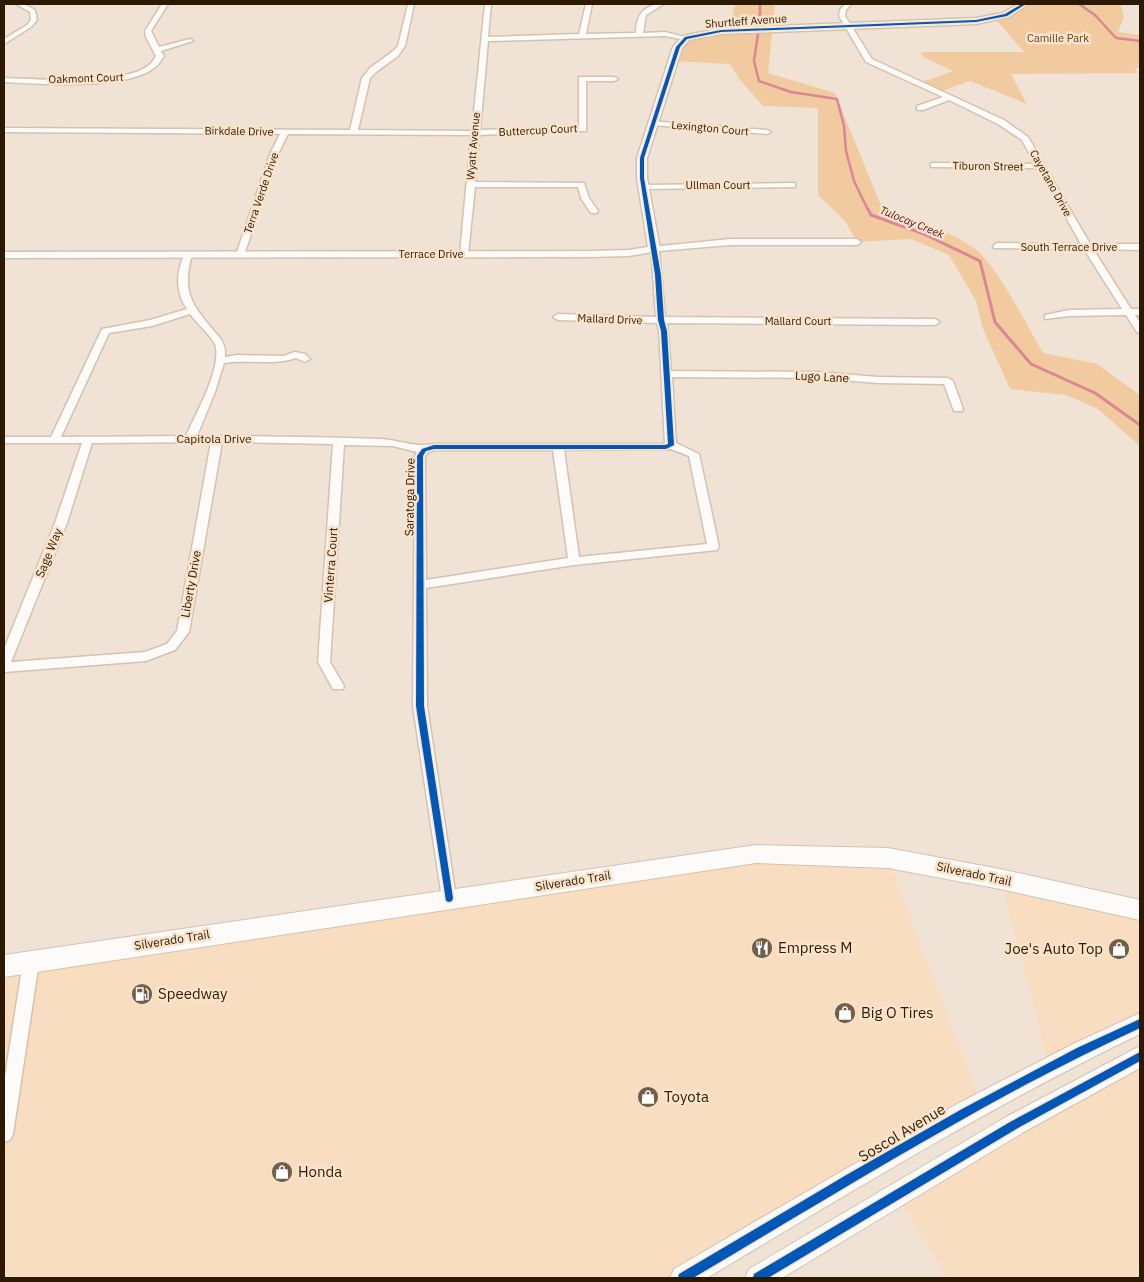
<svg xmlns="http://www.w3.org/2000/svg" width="1144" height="1282" font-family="'IBM Plex Sans',sans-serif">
	<rect width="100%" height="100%" fill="#f0e3d6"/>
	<!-- built -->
	<path fill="#f8ddc1" d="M 888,858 L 981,1103 L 683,1278 L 4,1278 L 4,966 L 701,861 Z
		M 1000,879 L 1140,910 L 1140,1023 L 1049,1067 Z
		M 1140,1056 L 1140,1278 L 948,1278 L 902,1206 L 919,1181 L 1097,1078 Z"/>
	<!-- green -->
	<path fill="#f2caa0" d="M 736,4 L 775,4 L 768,73 L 835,93 L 882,208 C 913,219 946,229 974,248 C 996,263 1028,328 1043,353 L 1097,364 L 1140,395 L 1140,446 L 1098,409 L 1066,395 L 1010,389 L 983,329 L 976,301 L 949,255 L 911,239 L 857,242 L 845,221 L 818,195 L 818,108 L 763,106 L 740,80 L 730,64 L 673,61 L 683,41 L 733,30 L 732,15 Z
		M 1024,4 L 1115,4 L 1121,5 L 1124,17 L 1118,32 L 1140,35 L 1140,66 L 1135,69 L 1138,73 L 1011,74 L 1027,104 L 970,81 L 936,93 L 917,84 L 953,71 L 923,57 L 920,52 L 1024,52 L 999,23 L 993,19 L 1019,8 Z"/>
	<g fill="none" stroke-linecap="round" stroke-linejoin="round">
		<!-- stream-far1 -->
		<path stroke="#da8695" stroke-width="2.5" d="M 760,4 L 760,20 L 754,61 L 759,81 L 791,92 L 837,99 L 844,126 L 846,151 L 854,181 L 868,210
			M 1079,4 L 1095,15 L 1116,38 L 1140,41"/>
		<!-- stream -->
		<path stroke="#da8695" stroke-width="3" d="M 868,209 L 871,215 L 924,234 L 980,261 L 995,322 L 1031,364 L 1095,393 L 1140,425"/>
		<!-- minor casing -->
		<g stroke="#d3c2af" stroke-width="3">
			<path id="minor" d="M 16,4 L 24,4 L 35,10 L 37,20 L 31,27 L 4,44 L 4,39 L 27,25 L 31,20 L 30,12 Z
				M 162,4 L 168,4 L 151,31 L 159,47 L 190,39 L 193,41 L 161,51 L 164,56 C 161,60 158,66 154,68 C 126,90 39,84 4,82 L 4,78 C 37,79 124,86 149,65 C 152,63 154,59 156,56 L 146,37 L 145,31 Z
				M 408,4 L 414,4 L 405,46 L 398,56 L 376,72 L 370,78 L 358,130 L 472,131 L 485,4 L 491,4 L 488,37 L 579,34 L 586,4 L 592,4 L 586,34 L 636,33 C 636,14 645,4 664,4 L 646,15 L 643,33 L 665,32 L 689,38 L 686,40 L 665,36 L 488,41 L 480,130 L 579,127 L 579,77 L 614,77 L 618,79 L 614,81 L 586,81 L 586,131 L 479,135 L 475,182 L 584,183 L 589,198 L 598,211 L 597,213 L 591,213 L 581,198 L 578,187 L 475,187 L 468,254 L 464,257 L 460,254 L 471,135 L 288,134 L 278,154 L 244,255 L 240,258 L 236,255 L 270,154 L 280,134 L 4,132 L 4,128 L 350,130 L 362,78 L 370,68 L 392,52 L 398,46 Z
				M 845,4 L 851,4 L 846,10 L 845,16 L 872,59 L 1004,120 L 1028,137 L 1090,244 L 1140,244 L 1140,250 L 1093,249 L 1131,309 L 1140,309 L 1140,315 L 1135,315 L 1140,323 L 1140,333 L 1137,332 L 1126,315 L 1069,316 L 1045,319 L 1045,315 L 1069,310 L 1122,309 L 1084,249 L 994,248 L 993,246 L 997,243 L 1081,244 L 1038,168 L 931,167 L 931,163 L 934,163 L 1035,164 L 1022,140 L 998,124 L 949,100 L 923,110 L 917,110 L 917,106 L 943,97 L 866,62 L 839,16 L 840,10 Z
				M 649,121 L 767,130 L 771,132 L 767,134 L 652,125 L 649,125 Z
				M 792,183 L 795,183 L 795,187 L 644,189 L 640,187 L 644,185 Z
				M 730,239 L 857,239 L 861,242 L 857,245 L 730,245 L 659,251 L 665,317 L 935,319 L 940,322 L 935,325 L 667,323 L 671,371 L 818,372 L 878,377 L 948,378 L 953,381 L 963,409 L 962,411 L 954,411 L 944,384 L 878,383 L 818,378 L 672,377 L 676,443 L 699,454 L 719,547 L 717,550 L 574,565 L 426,588 L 427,706 L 456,898 L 454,902 L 449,904 L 444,902 L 442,898 L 413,706 L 415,456 L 417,452 L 393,446 L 344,445 L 330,662 L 344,686 L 343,689 L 333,689 L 318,662 L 333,444 L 222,442 L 189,632 L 175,650 L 146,661 L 4,672 L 4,649 L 55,523 L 82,443 L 4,443 L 4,437 L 51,437 L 102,329 L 150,320 L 187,309 C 175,292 176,271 185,253 L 191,253 L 192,255 C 182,290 190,303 213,330 C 221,339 226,344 225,357 L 237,355 L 283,356 L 295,352 L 305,354 L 310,359 L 305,362 L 296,358 C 273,366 248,359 224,363 L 215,392 L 197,436 C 258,436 320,437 381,439 C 399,440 416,448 434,444 L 665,444 L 659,331 L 657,323 L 558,320 L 553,317 L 558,314 L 656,317 L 651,247 ZM 190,314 C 196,322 211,336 215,344 C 223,367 195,415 186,436 L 61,437 L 109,333 L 152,326 ZM 211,442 L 177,631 L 167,644 L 145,652 L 11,662 L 67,523 L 92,443 ZM 671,449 L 689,456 L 707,544 L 579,557 L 564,450 ZM 435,450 L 553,450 L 568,558 L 426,580 L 425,456 L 428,452 Z
				M 31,955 L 36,957 L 39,962 L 13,1134 L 10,1140 L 4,1142 L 4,1083 L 23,962 L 26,957 Z"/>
		</g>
		<!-- tertiary casing -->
		<g stroke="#d3c2af" stroke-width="3">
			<path id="tertiary" d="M 1018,4 L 1028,4 L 1009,17 L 976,24 L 721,34 L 689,40 L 682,48 L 647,158 L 647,178 L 660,249 L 658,251 L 629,256 L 591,257 L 4,258 L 4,252 L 591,251 L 629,250 L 648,247 L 637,178 L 637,158 L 673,47 L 683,36 L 721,28 L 976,18 L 1003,13 Z"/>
		</g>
		<!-- secondary casing -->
		<g stroke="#d3c2af" stroke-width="2">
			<path id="secondary" d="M 1140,1013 L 1140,1034 C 991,1106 849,1193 707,1278 L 670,1278 L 674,1269 L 957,1104 L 1073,1044 Z
				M 1140,1046 L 1140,1068 L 1022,1133 L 782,1278 L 745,1278 L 749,1269 L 1006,1117 Z"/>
		</g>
		<!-- primary casing -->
		<g stroke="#d3c2af" stroke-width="2">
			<path id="primary" d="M 756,845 L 888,848 L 1000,869 L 1140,900 L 1140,920 L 1000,889 L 888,868 L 756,863 L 4,977 L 4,955 Z"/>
		</g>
		<!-- minor -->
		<use href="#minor" fill="#fdfbf9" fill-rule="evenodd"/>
		<!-- tertiary -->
		<use href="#tertiary" fill="#fdfbf9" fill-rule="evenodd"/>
		<!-- secondary -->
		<use href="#secondary" fill="#fdfbf9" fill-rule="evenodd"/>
		<!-- primary -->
		<use href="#primary" fill="#fdfbf9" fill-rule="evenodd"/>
		<!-- cycleway casing -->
		<g stroke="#fae3cb" stroke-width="3">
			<path id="cycleway" d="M 1022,4 L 1026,4 L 1007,16 L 976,22 L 721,32 L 687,39 L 680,47 L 644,158 L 644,178 L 661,275 L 664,320 L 667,331 L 674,445 L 666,449 L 434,449 L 426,451 L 423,456 L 424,706 L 453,898 L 452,901 L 449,902 L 446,901 L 416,706 L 417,456 L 422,449 L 434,445 L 665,445 L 668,444 L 661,331 L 658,320 L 655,275 L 640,178 L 640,158 L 676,47 L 685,37 L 721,30 L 976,20 L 1005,14 Z
				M 1140,1019 L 1140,1028 C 1101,1046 1063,1065 1025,1085 C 912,1146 803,1213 693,1278 L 678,1278 L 679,1274 L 848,1174 L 962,1109 L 1077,1048 Z
				M 1140,1052 L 1140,1061 L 1018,1128 L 768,1278 L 753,1278 L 754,1274 L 1010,1122 Z"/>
		</g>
		<!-- cycleway -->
		<use href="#cycleway" fill="#0057b8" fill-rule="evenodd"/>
	</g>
	<!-- icons -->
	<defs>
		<g id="restaurant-disc" transform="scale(1.125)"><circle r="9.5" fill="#715f4b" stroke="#fae3cb"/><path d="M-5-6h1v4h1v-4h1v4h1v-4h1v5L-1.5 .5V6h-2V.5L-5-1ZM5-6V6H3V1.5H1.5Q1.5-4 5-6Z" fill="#fff"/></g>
		<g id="shop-disc" transform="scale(1.125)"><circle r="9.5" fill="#715f4b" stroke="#fae3cb"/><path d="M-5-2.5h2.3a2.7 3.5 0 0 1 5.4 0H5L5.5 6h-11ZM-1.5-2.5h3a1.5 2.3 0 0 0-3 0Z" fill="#fff"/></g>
		<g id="fuel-disc" transform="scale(1.125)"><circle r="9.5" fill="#715f4b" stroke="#fae3cb"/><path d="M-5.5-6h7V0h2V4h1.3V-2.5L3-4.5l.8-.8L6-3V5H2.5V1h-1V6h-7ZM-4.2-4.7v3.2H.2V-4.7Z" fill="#fff"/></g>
	</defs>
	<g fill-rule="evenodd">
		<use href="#restaurant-disc" x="762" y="948"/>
		<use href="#shop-disc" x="1119" y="949"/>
		<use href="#fuel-disc" x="142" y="994"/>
		<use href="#shop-disc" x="845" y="1013"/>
		<use href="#shop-disc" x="648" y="1097"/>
		<use href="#shop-disc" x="282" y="1172"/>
	</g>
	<g text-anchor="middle" stroke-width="5" stroke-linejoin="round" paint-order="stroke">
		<!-- far-street labels -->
		<g font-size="11" fill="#2d1800" stroke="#fae3cb">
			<text transform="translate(746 21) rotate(-4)" y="4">Shurtleff Avenue</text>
			<text transform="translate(86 78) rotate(-2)" y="4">Oakmont Court</text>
			<text transform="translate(710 128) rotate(5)" y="4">Lexington Court</text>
			<text transform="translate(538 130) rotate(-3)" y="4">Buttercup Court</text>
			<text transform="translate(239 131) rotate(1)" y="4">Birkdale Drive</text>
			<text transform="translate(473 146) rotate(-85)" y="4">Wyatt Avenue</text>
			<text transform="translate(988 166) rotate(1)" y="4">Tiburon Street</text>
			<text transform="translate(1051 183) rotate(61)" y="4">Cayetano Drive</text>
			<text x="718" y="189">Ullman Court</text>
			<text transform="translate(261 193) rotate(-71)" y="4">Terra Verde Drive</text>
			<text x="1069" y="251">South Terrace Drive</text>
			<text x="431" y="258">Terrace Drive</text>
			<text transform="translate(610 319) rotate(2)" y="4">Mallard Drive</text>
			<text x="798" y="325">Mallard Court</text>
		</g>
		<!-- far-park labels -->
		<g font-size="11" fill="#65441d" stroke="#fae3cb">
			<text x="1058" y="42">Camille Park</text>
		</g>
		<!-- far-water labels -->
		<g font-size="11" font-style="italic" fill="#510620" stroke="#fae3cb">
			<text transform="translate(912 222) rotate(22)" y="4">Tulocay Creek</text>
		</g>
		<!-- street labels -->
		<g font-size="12" fill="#2d1800" stroke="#fae3cb">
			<text transform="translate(822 377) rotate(3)" y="4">Lugo Lane</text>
			<text x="214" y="443">Capitola Drive</text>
			<text transform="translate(410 497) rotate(-89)" y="4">Saratoga Drive</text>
			<text transform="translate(49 553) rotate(-68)" y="4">Sage Way</text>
			<text transform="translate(331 565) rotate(-86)" y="4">Vinterra Court</text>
			<text transform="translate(191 584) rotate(-80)" y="4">Liberty Drive</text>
			<text transform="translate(974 874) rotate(12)" y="4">Silverado Trail</text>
			<text transform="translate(573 881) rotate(-9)" y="4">Silverado Trail</text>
			<text transform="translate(172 940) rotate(-9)" y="4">Silverado Trail</text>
		</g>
		<!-- near-poi labels -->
		<g font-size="15" fill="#2d1800" stroke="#fae3cb" text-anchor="start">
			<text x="778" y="953">Empress M</text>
			<text x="1103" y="954" text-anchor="end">Joe's Auto Top</text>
			<text x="158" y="999">Speedway</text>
			<text x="861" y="1018">Big O Tires</text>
			<text x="664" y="1102">Toyota</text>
			<text x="298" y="1177">Honda</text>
		</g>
		<!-- near-street labels -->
		<g font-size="15" fill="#2d1800" stroke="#fae3cb">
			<text transform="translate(902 1133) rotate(-31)" y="5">Soscol Avenue</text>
		</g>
	</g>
	<!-- border -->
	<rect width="1144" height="1282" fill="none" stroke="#2d1800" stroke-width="10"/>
</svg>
